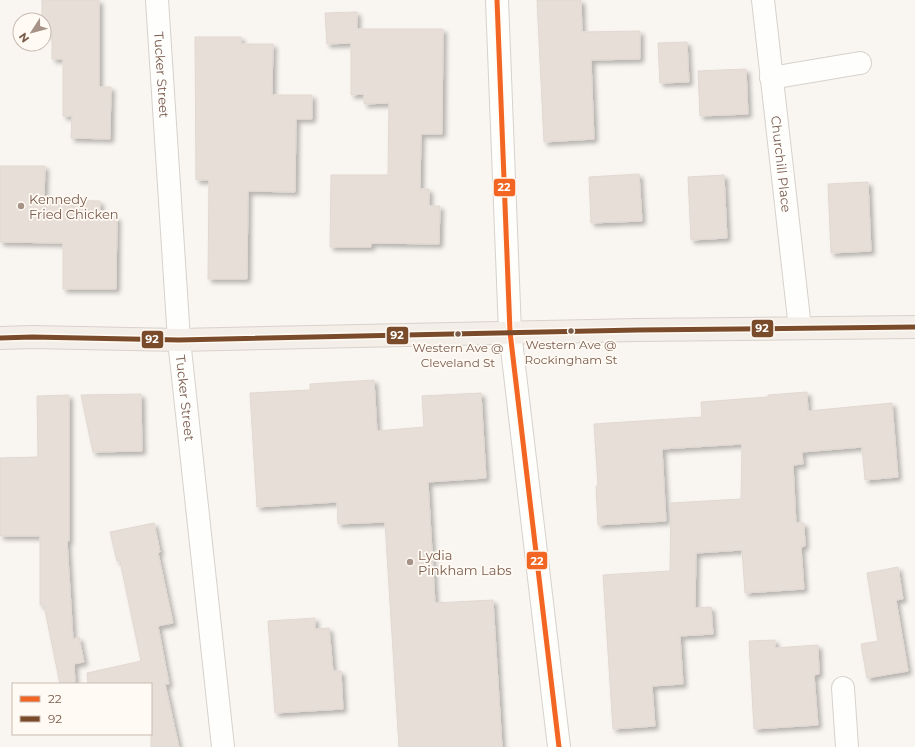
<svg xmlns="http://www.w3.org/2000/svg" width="915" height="747" font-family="Montserrat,sans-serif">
	<defs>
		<filter id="shadow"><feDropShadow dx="3.5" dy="3.5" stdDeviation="2" flood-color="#0004"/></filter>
	</defs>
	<rect width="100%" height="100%" fill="#f9f5f0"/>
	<!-- building -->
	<path fill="#e6ded7" stroke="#e2d8d2" filter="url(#shadow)" d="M 42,0 L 99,0 L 99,87 L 111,87 L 110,139 L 71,138 L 72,116 L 63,116 L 63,59 L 52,59 L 52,34 L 44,34 L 44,20 L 42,20 Z
		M 537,0 L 581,0 L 582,32 L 640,31 L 640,59 L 591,60 L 594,139 L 544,142 Z
		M 357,12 L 357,29 L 443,29 L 442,134 L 421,134 L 420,189 L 429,189 L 429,206 L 440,206 L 439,244 L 371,243 L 371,247 L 330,247 L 331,175 L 388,175 L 389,103 L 364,104 L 364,94 L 351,95 L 351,43 L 327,44 L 325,13 Z
		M 195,37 L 241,37 L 241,44 L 273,44 L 272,95 L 312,95 L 312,119 L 296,119 L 295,192 L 248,191 L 247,279 L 208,279 L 209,180 L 196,180 Z
		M 687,42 L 689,82 L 660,83 L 658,43 Z
		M 746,69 L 748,114 L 700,116 L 698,71 Z
		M 0,166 L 45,166 L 44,200 L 100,201 L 100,217 L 117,217 L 116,289 L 63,289 L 63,243 L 0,242 Z
		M 639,174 L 642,221 L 591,223 L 589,177 Z
		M 724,175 L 727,238 L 691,240 L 688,177 Z
		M 868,182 L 871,251 L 831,253 L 828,184 Z
		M 374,380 L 377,431 L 424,427 L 422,396 L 481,393 L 486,478 L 428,482 L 435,603 L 493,600 L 502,747 L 399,747 L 385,522 L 338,524 L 337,502 L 257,507 L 250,393 L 310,390 L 310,384 Z
		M 807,392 L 808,411 L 892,403 L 898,477 L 865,480 L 862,447 L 802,452 L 803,464 L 793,465 L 796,523 L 804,523 L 805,546 L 801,547 L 804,589 L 745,593 L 742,550 L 696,553 L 695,608 L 711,607 L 713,634 L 680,636 L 683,684 L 652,686 L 655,726 L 613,729 L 603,575 L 670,571 L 671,503 L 741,499 L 742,444 L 662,449 L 666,521 L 598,525 L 596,486 L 598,486 L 594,424 L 702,417 L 701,402 L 768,397 L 768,395 Z
		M 141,394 L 142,451 L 93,452 L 81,395 Z
		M 69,395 L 69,541 L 67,541 L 73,639 L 79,637 L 84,662 L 74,664 L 75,682 L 60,684 L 44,605 L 40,605 L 40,536 L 0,536 L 0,458 L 38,457 L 37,396 Z
		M 154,523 L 160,552 L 158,553 L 173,623 L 158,626 L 169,684 L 165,684 L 179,747 L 151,747 L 151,684 L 88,684 L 87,673 L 141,661 L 120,561 L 117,561 L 110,532 Z
		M 898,567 L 903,599 L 896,600 L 908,671 L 867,678 L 861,644 L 878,641 L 867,573 Z
		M 315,618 L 315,629 L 329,628 L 333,671 L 341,671 L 343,709 L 275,713 L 268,621 Z
		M 775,640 L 775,648 L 818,645 L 819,674 L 814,675 L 818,725 L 754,729 L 749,641 Z"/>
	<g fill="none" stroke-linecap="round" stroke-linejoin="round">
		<!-- minor casing -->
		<g stroke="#d7d1cb" stroke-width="24">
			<g id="minor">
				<path id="s1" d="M 157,0 L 179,340 L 223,747"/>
				<path d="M 497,0 L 510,332 L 559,747"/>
				<path id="s2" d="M 763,0 L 800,328"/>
				<path d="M 771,78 L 860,63"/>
				<path d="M 843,688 L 847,747"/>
			</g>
		</g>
		<!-- major casing -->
		<g stroke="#dad1cc" stroke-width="24">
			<path id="major" d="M 0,338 L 32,337 L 179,340 L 637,330 L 915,327"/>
		</g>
		<!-- minor -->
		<use href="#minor" stroke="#fefefd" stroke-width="22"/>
		<!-- major -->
		<use href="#major" stroke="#f3eee8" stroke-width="22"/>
		<!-- bus-1 casing -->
		<g stroke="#fffaf3" stroke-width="8">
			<path id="bus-1" d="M 497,0 L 510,332 L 559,747"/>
		</g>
		<!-- bus-2 casing -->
		<g stroke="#fffaf3" stroke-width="8">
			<path id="bus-2" d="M 0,338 L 32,337 L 179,340 L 637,330 L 915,327"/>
		</g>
		<!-- bus-1 -->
		<use href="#bus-1" stroke="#f26522" stroke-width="5"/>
		<!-- bus-2 -->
		<use href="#bus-2" stroke="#7a4b2a" stroke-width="5"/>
	</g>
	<!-- markers -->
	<g fill="#a69286" stroke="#fffaf3" stroke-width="1.5">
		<circle cx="21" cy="206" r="4"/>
		<circle cx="410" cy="562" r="4"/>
	</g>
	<g fill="#7a5c4d" stroke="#fffaf3" stroke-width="1.5">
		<circle cx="571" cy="331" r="3.5"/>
		<circle cx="458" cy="334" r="3.5"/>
	</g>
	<g text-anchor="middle" stroke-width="3.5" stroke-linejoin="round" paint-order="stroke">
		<!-- bus labels -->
		<g font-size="12" fill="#7a5c4d" stroke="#fffaf3">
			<text x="571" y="349">Western Ave @<tspan x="571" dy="15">Rockingham St</tspan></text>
			<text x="458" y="352">Western Ave @<tspan x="458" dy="15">Cleveland St</tspan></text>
		</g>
		<!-- street labels -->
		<g font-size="13" fill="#7a5c4d" stroke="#fffaf3">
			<text dy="5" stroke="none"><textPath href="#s1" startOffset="75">Tucker Street</textPath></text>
			<text dy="5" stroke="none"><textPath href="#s2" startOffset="165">Churchill Place</textPath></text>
			<text dy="5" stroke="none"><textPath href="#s1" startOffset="399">Tucker Street</textPath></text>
		</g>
		<!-- poi labels -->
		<g font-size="13" fill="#7a5c4d" stroke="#fffaf3" text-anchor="start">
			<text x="29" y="204">Kennedy<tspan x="29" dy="15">Fried Chicken</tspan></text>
			<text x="418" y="560">Lydia<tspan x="418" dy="15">Pinkham Labs</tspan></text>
		</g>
	</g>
	<g stroke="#fffaf3" stroke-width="1.5">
		<rect x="493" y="178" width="23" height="19" rx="4" fill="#f26522"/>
		<rect x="751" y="319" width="23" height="19" rx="4" fill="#7a4b2a"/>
		<rect x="386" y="326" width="23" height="19" rx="4" fill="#7a4b2a"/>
		<rect x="141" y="330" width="23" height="19" rx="4" fill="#7a4b2a"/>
		<rect x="526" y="551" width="22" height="19" rx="4" fill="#f26522"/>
	</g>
	<g font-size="11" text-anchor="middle" font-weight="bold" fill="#fff">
		<text x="504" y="191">22</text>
		<text x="762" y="332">92</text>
		<text x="397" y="339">92</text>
		<text x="152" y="343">92</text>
		<text x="537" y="565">22</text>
	</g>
	<!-- legend -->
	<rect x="12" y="683" width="140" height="52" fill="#fffaf3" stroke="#cabbb1"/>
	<rect x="20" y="696" width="20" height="6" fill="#f26522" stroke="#cabbb1"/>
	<text x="48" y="703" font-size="12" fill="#7a5c4d">22</text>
	<rect x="20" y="716" width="20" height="6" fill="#7a4b2a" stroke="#cabbb1"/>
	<text x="48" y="723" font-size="12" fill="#7a5c4d">92</text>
	<!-- north arrow -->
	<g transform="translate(32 32) rotate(234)"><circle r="19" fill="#fffaf3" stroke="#cabbb1"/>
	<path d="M0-3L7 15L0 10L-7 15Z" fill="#a69286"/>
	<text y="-6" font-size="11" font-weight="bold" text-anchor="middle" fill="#7a5c4d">N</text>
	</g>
</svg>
